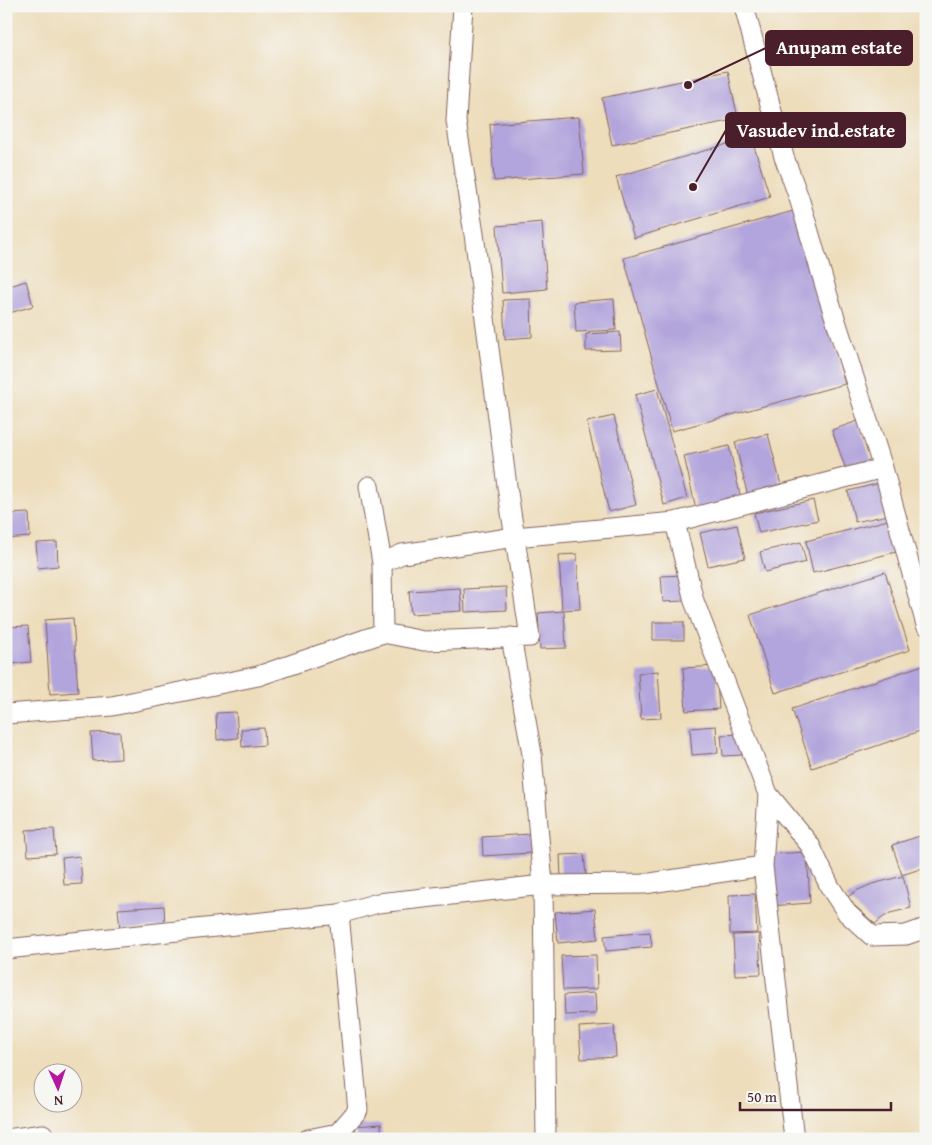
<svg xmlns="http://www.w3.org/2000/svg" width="932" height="1145" font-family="'Gentium Book Plus',serif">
	<rect width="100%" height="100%" fill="#f6f6f2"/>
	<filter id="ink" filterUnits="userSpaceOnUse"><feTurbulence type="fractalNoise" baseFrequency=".02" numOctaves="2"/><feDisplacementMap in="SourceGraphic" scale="10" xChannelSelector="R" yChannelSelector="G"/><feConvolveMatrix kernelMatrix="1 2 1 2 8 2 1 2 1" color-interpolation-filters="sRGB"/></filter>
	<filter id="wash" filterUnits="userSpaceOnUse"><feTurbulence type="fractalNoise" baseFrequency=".0096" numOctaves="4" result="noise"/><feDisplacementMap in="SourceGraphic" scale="20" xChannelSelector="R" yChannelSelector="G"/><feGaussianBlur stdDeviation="1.12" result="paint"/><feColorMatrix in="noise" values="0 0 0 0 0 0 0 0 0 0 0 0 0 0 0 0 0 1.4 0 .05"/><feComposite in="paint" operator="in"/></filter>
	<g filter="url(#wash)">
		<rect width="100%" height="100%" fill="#edddbb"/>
		<g id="blocks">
			<!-- building -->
			<path fill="#b2a4dc" d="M 728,71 L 738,119 L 612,145 L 602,98 Z
				M 579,117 L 584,174 L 494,181 L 490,124 Z
				M 751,137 L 770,197 L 634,238 L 616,177 Z
				M 797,210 L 845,384 L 672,431 L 624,258 Z
				M 542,222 L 547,289 L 502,293 L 497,226 Z
				M 26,281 L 33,306 L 6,314 L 6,287 Z
				M 531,299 L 532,337 L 505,339 L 503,300 Z
				M 614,299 L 616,330 L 576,332 L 574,302 Z
				M 620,332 L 621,350 L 586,351 L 586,334 Z
				M 6,376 L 10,387 L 6,388 Z
				M 657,389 L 687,498 L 664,505 L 635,395 Z
				M 614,416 L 636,505 L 609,512 L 587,422 Z
				M 858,421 L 872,462 L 846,470 L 832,430 Z
				M 768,434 L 782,489 L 748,497 L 735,442 Z
				M 729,446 L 741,499 L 696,509 L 684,456 Z
				M 880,483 L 888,515 L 855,522 L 848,491 Z
				M 813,500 L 818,520 L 759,533 L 754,513 Z
				M 29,513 L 30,537 L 6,539 L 6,514 Z
				M 892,519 L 900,551 L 813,573 L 806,541 Z
				M 737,525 L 745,558 L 708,566 L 700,533 Z
				M 57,542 L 58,566 L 38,568 L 36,543 Z
				M 801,542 L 806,562 L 765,572 L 760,552 Z
				M 577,554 L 580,609 L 562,610 L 559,555 Z
				M 885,572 L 910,650 L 775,693 L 750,615 Z
				M 684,575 L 685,601 L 663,602 L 661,576 Z
				M 506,587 L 507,610 L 465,612 L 464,589 Z
				M 460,588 L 462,611 L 411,614 L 409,591 Z
				M 564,611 L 566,648 L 540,649 L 538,613 Z
				M 73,618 L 78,692 L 50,694 L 45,620 Z
				M 653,622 L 684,622 L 684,640 L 653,640 Z
				M 28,626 L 31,662 L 10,664 L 8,627 Z
				M 926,664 L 926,729 L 812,768 L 792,709 Z
				M 716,666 L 719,709 L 686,711 L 683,668 Z
				M 658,671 L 661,718 L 641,719 L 638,673 Z
				M 236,712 L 238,738 L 217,740 L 216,713 Z
				M 716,726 L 718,753 L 692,755 L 690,728 Z
				M 264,728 L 265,745 L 242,747 L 241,729 Z
				M 120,732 L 121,759 L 93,761 L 91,733 Z
				M 741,734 L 742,755 L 723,756 L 721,735 Z
				M 54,829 L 56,854 L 28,856 L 26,830 Z
				M 531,834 L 532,853 L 483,856 L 482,837 Z
				M 926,834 L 926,867 L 902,875 L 892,845 Z
				M 807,852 L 810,903 L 770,906 L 767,854 Z
				M 584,854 L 586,877 L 561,878 L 560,855 Z
				M 80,856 L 82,884 L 64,885 L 62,858 Z
				M 903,876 L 911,908 L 890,913 L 882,918 L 875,924 L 846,898 L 858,890 L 872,884 Z
				M 755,894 L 757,933 L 730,934 L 729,895 Z
				M 164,906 L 165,926 L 120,929 L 118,909 Z
				M 595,909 L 598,939 L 558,943 L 555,912 Z
				M 650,932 L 652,947 L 606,951 L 604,936 Z
				M 759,934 L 761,974 L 735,975 L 733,935 Z
				M 596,955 L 597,989 L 563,990 L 561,956 Z
				M 595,993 L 596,1014 L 565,1015 L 564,995 Z
				M 614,1025 L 616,1057 L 581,1059 L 579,1027 Z
				M 381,1124 L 382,1139 L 356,1139 L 355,1126 Z"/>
		</g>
	</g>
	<g filter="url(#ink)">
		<use href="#blocks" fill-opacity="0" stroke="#83625d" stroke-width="1"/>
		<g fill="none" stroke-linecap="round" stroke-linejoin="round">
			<!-- street casing -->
			<g stroke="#83625d" stroke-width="21">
				<path id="street" d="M 744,6 L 784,157 L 799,198 L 828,296 L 883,468 L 926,625
					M 369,486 L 382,563 L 383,633
					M 675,522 L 694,601 L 768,794 L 810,845 L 830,887 L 847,913 L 872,936 L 906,935 L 926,928
					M 382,563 L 402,554 L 515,537 L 675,522 L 883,468
					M 511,637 L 532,754 L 543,885 L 546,1139
					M 6,714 L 112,706 L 258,676 L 383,633 L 424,641 L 530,637 L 507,486 L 474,234 L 456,121 L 463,6
					M 768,794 L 763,866 L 794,1139
					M 6,949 L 339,914 L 378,903 L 543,885 L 644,884 L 763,866
					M 7,1139 L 43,1134 L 44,1139
					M 308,1139 L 338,1133 L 358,1110 L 339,914"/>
			</g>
			<!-- street -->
			<use href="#street" stroke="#fff" stroke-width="19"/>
		</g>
	</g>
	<!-- callouts -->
	<path fill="none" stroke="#4a1f2b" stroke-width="2" d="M688 85L766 48M693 187L726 130"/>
	<g fill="#4a1f2b" stroke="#f6f6f2" stroke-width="2">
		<circle cx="688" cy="85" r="5"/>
		<circle cx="693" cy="187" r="5"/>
	</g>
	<g fill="#4a1f2b" stroke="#4a1f2b" stroke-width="2">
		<rect x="766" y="31" width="146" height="34" rx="5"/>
		<rect x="726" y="113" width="179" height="34" rx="5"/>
	</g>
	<g font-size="19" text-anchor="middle" font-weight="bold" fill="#fff">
		<text x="839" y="54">Anupam estate</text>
		<text x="816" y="137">Vasudev ind.estate</text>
	</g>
	<!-- margin -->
	<rect width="932" height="1145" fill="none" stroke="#f6f6f2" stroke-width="25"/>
	<!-- north arrow -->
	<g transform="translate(58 1088) rotate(177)"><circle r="24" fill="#f6f6f2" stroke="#b1a0a2"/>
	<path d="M0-4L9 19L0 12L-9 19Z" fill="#b5179e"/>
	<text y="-8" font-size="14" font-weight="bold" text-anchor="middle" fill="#4a1f2b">N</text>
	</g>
	<!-- scale -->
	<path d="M740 1102v8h151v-8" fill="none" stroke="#4a1f2b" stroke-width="2.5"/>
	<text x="747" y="1102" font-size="15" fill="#4a1f2b" stroke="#f6f6f2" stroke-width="4" paint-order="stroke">50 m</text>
</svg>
